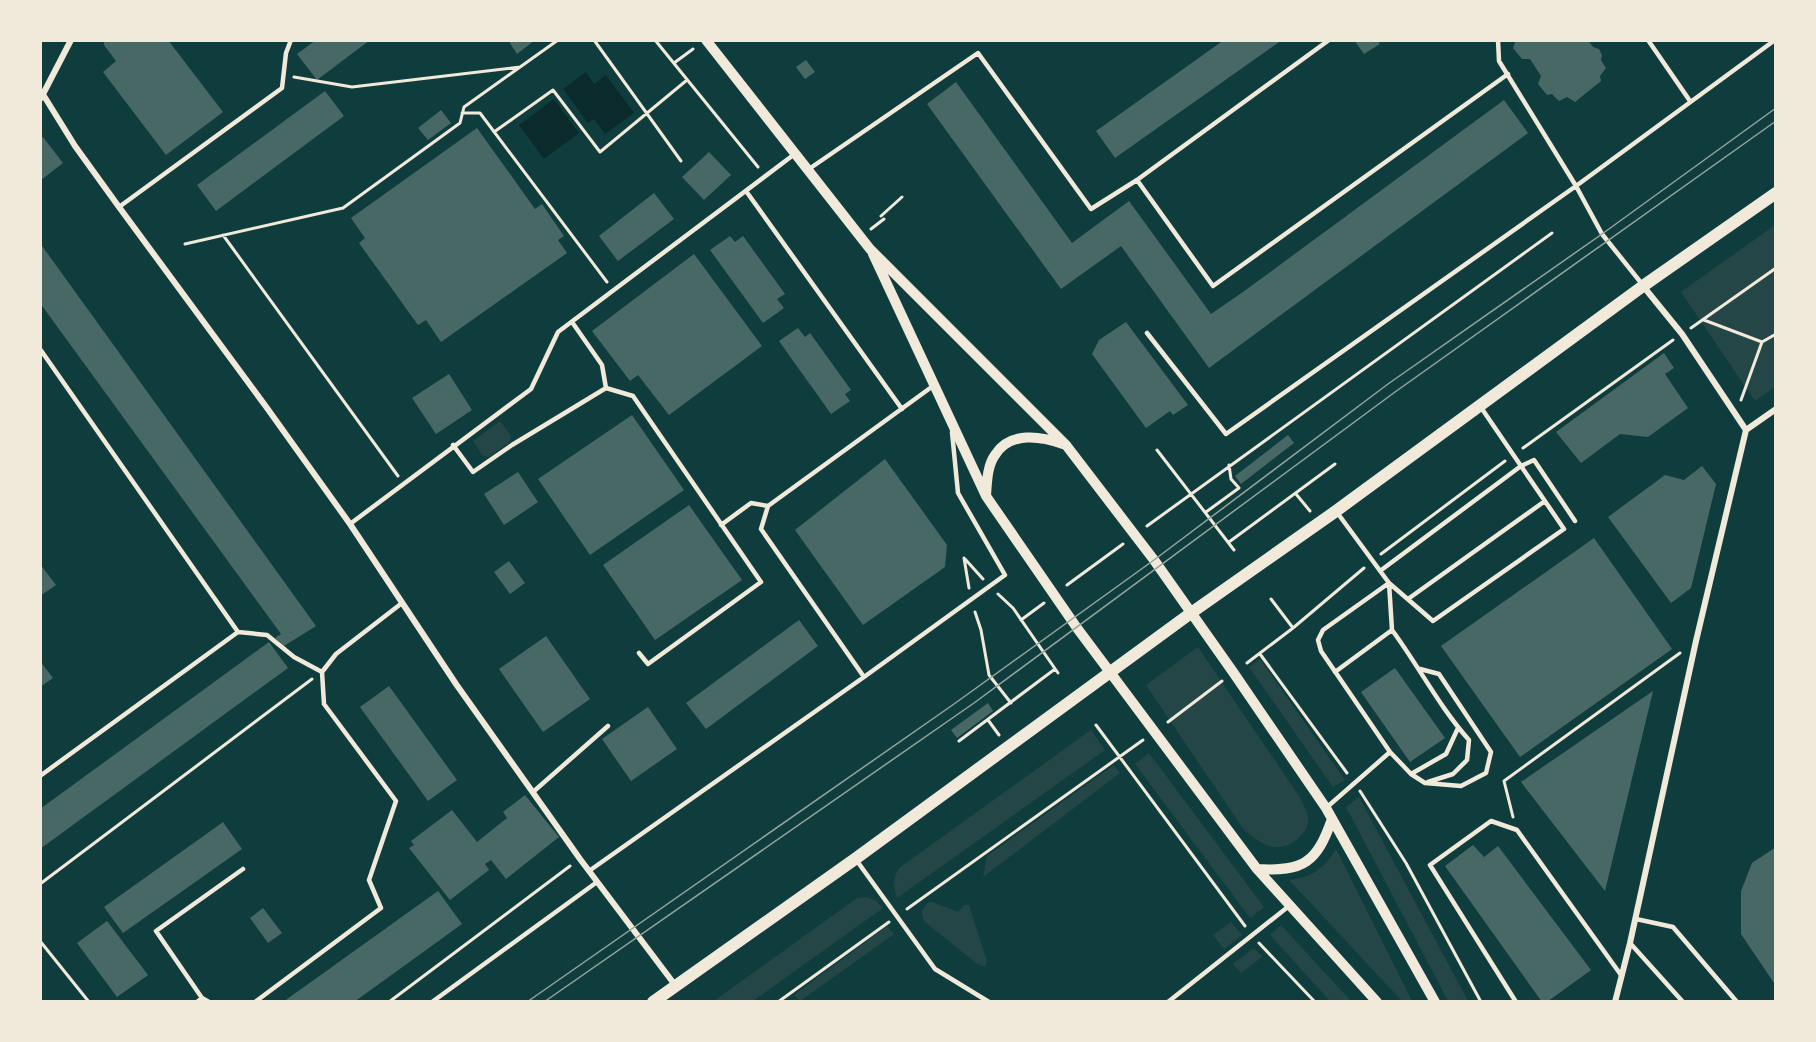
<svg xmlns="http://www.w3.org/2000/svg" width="1816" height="1042" font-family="'Fira Sans Condensed',sans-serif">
	<rect width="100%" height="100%" fill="#0f3d3e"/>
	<!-- green -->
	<path fill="#244646" d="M 1775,225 L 1775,387 L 1755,401 L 1681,292 Z
		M 500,421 L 511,436 L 510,442 L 489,457 L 483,456 L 473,441 Z
		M 1198,647 L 1301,799 C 1303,804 1307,811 1308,817 C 1310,832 1292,848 1277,847 C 1264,847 1253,837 1244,830 L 1146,685 Z
		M 1260,659 L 1345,780 L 1333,787 L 1249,667 Z
		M 1091,730 L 1105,750 L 897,898 C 893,887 893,878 899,868 Z
		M 1149,753 L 1264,907 L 1250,918 L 1135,764 Z
		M 1114,765 L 1120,773 L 983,877 L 987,856 Z
		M 1359,797 L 1468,1001 L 1448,1001 L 1346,807 Z
		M 1336,849 L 1412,1001 L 1402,1001 L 1289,880 C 1312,878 1324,868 1336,849 Z
		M 867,897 L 876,901 L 883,908 L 753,1001 L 714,1001 L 857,898 Z
		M 929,902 L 933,902 L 958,912 L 964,905 L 969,905 L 987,961 L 985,967 L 976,963 L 925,922 C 920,915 922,907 929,902 Z
		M 1231,922 L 1242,935 L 1224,949 L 1213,935 Z
		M 1281,925 L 1351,1001 L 1330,1001 L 1270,935 Z
		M 887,926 L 894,934 L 800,1001 L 794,995 Z
		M 1254,948 L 1262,957 L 1241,973 L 1233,964 Z"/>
	<!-- water -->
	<path fill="#0a2a2b" d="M 586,72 L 594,84 L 606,75 L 634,113 L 605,134 L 594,119 L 588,123 L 563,89 Z
		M 554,99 L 579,133 L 544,159 L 519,125 Z"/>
	<!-- building -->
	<path fill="#486865" d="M 104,40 L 168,40 L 223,112 L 166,155 L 103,72 L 116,61 L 104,45 Z
		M 316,40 L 370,40 L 317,80 L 297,54 Z
		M 508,40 L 535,40 L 517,54 Z
		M 1224,40 L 1282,40 L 1115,158 L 1096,131 Z
		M 1354,40 L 1377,40 L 1380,44 L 1364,54 Z
		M 1516,40 L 1588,40 L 1593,47 L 1599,49 L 1602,55 L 1601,60 L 1606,68 L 1600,76 L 1601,81 L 1575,102 L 1567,97 L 1559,101 L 1552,94 L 1547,95 L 1538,84 L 1541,76 L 1530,59 L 1522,59 L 1513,48 Z
		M 806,60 L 815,72 L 805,79 L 796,67 Z
		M 956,82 L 1072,243 L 1129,201 L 1211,314 L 1243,292 L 1504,100 L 1528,133 L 1209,368 L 1121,246 L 1061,289 L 927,104 Z
		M 325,91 L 344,116 L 216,211 L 197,185 Z
		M 441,110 L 451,123 L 428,140 L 418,128 Z
		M 477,128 L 535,209 L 542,204 L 564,236 L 558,240 L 567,253 L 441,342 L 426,320 L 418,325 L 359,243 L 365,238 L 351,218 Z
		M 43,137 L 63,163 L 41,180 L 40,139 Z
		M 709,152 L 731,175 L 704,200 L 682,177 Z
		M 654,193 L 674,219 L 618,261 L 599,236 Z
		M 730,236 L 735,242 L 743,236 L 785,294 L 777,299 L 784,308 L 763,323 L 710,250 Z
		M 40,243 L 316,626 L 284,646 L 275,638 L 281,634 L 40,303 Z
		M 694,254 L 762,346 L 669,415 L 638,375 L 630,381 L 592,331 Z
		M 1126,322 L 1188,405 L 1173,415 L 1170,411 L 1146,428 L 1092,354 L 1099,340 Z
		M 798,328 L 805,337 L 810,333 L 851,390 L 845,394 L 850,401 L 831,414 L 779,341 Z
		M 1664,353 L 1674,368 L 1665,374 L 1688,408 L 1648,437 L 1620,434 L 1581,463 L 1556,432 Z
		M 449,374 L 472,410 L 436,434 L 412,398 Z
		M 632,415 L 684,490 L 590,555 L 538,479 Z
		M 1288,435 L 1294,443 L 1241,484 L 1235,476 Z
		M 885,459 L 947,545 L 945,567 L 863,625 L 795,530 Z
		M 1702,466 L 1716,484 L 1691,588 L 1671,603 L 1608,517 L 1665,475 L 1684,480 Z
		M 518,472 L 538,502 L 504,525 L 484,494 Z
		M 689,505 L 742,580 L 655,640 L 603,565 Z
		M 1594,538 L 1672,649 L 1520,757 L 1441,646 Z
		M 509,561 L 525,583 L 510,594 L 494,572 Z
		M 40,564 L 56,585 L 40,596 Z
		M 799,620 L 818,646 L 706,729 L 686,703 Z
		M 546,636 L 590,699 L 543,732 L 499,669 Z
		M 269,642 L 288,668 L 40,849 L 40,809 Z
		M 40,661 L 53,678 L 40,687 Z
		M 1395,668 L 1445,738 L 1410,762 L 1361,692 Z
		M 389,686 L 457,780 L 428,801 L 360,707 Z
		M 1653,691 L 1605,891 L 1521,782 Z
		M 988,703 L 993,711 L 957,738 L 951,730 Z
		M 648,707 L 677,749 L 631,781 L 602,739 Z
		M 525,795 L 559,837 L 506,879 L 491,860 L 485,864 L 489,870 L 450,900 L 409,848 L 414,845 L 411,841 L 452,810 L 477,842 L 507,818 L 503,812 Z
		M 223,822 L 242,849 L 123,933 L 104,907 Z
		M 1473,845 L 1484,857 L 1498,846 L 1591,970 L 1547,1002 L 1542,1002 L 1445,866 Z
		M 1776,847 L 1776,986 L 1741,934 L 1741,891 L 1752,863 Z
		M 438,891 L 462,924 L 354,1002 L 283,1002 Z
		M 263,908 L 282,933 L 268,943 L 250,918 Z
		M 107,921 L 148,975 L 117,997 L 77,943 Z"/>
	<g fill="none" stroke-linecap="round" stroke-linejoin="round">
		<!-- path -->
		<path stroke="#f1e9da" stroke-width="3" d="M 594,40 L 681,161
			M 655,40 L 758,167
			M 674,63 L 693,49
			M 294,77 L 352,87 L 520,67
			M 462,113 L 480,113 L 607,282
			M 494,132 L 553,90 L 600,152 L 687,80
			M 881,216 L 902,197
			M 871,229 L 884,219
			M 223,235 L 398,476
			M 185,244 L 343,208 L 460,123 L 464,107 L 558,40
			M 1704,320 L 1762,342 L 1776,334
			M 1691,328 L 1776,268
			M 1741,400 L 1762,342
			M 1523,448 L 1673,340
			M 1157,450 L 1234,550
			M 1296,494 L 1310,511
			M 1206,512 L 1239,488 L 1231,479 L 1229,465
			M 1147,526 L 1552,233
			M 1229,542 L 1335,464
			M 1381,554 L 1505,461
			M 964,558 L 969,588
			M 965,559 L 983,579
			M 1067,585 L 1123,544
			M 998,594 L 1013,608 L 1058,673
			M 1271,599 L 1293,628
			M 975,612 L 981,630 L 989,675 L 1011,703
			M 1021,620 L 1044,603
			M 1260,654 L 1347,773
			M 1247,663 L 1293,628 L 1364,568
			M 988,720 L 999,735
			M 1168,722 L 1222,681
			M 1096,725 L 1245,926
			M 959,741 L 1055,669
			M 1360,791 L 1406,863 L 1481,1002
			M 1513,817 L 1504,781 L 1680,653
			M 40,884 L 312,679
			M 907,909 L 1143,740
			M 40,941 L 89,1002
			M 1259,943 L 1315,1002
			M 389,1002 L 570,866
			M 778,1002 L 889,922"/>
		<!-- service -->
		<path stroke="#f1e9da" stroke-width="4.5" d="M 1498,40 L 1499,61 L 1576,186 L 1602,234 L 1642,284
			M 1648,40 L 1690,101
			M 809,169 L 978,53 L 1091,209 L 1137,180 L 1329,40
			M 1137,180 L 1213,286 L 1508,74
			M 746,191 L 902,409
			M 119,207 L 282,88 L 286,53 L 291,40
			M 1147,333 L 1226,434 L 1576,186 L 1775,40
			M 40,349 L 238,632 L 40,776
			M 933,386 L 768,506 L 761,529 L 864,677 L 1005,575 L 958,493 L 952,432
			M 606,388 L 633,396 L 761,582 L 648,664 L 639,653
			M 453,445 L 473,472 L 512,445 L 606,388 L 602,365 L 572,322
			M 1336,511 L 1389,583 L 1433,621 L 1564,529 L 1521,466 L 1534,460 L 1575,521
			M 350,524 L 531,389 L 558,332 L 796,153
			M 721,525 L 751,503 L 768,506
			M 1380,571 L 1521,466 L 1480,406
			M 1389,583 L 1323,630 L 1318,640 L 1321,651 L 1390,752 L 1411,774 L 1425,783 L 1461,786 L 1486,773 L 1491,752 L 1439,674 L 1420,669
			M 1389,583 L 1392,630
			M 1408,599 L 1545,501
			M 238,632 L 267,635 L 294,657 L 322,672
			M 1335,672 L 1392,630 C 1418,665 1440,708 1469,740 L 1467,760 L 1453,774 L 1428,782
			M 1411,774 L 1446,754 L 1458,728
			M 533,792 L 608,726
			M 1326,808 L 1390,752
			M 857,861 L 935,969 L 989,1002
			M 589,871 L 864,677
			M 1636,919 L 1673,927 L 1737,1002
			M 1630,943 L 1683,1002
			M 202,998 L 156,931 L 243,869
			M 197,1002 L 202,998 L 209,1002
			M 255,1002 L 381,908 L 369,880 L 396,801 L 324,704 L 322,672 L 336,654 L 402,603
			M 432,1002 L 597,882
			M 1168,1002 L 1289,906
			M 1516,1002 L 1430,865 L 1491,821 L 1517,830 L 1621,975"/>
		<!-- minor -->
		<path stroke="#f1e9da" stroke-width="6" d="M 44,96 L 75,146 L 119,207 L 267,408 L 350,524 L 456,684 L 580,859 L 675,985
			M 41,98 L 71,40
			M 1643,286 L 1682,334 L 1746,430
			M 1615,1002 L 1630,943 L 1696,641 L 1746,430 L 1776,409"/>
		<!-- tertiary -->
		<path stroke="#f1e9da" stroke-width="10" d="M 706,40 L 870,249 L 1066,445 L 1154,560 L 1233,672 L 1326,808 L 1435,1002
			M 873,254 L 986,496 L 1077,628 L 1257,869 L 1377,1002
			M 986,496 C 987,483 987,466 995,455 C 1010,431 1041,436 1063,444
			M 1257,869 C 1304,872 1317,862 1332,819"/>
		<!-- secondary -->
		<path stroke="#f1e9da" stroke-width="12" d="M 653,1002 L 855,859 L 1191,613 L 1336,511 L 1643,286 L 1776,193"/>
		<!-- tram -->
		<path stroke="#97a49c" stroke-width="1.5" d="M 527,1002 L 954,704 L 1154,560 L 1388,384 L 1602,234 L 1776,108
			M 544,1002 L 974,703 L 1395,392 L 1776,121"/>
	</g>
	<!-- border -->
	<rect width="1816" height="1042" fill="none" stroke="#f1e9da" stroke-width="84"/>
</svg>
